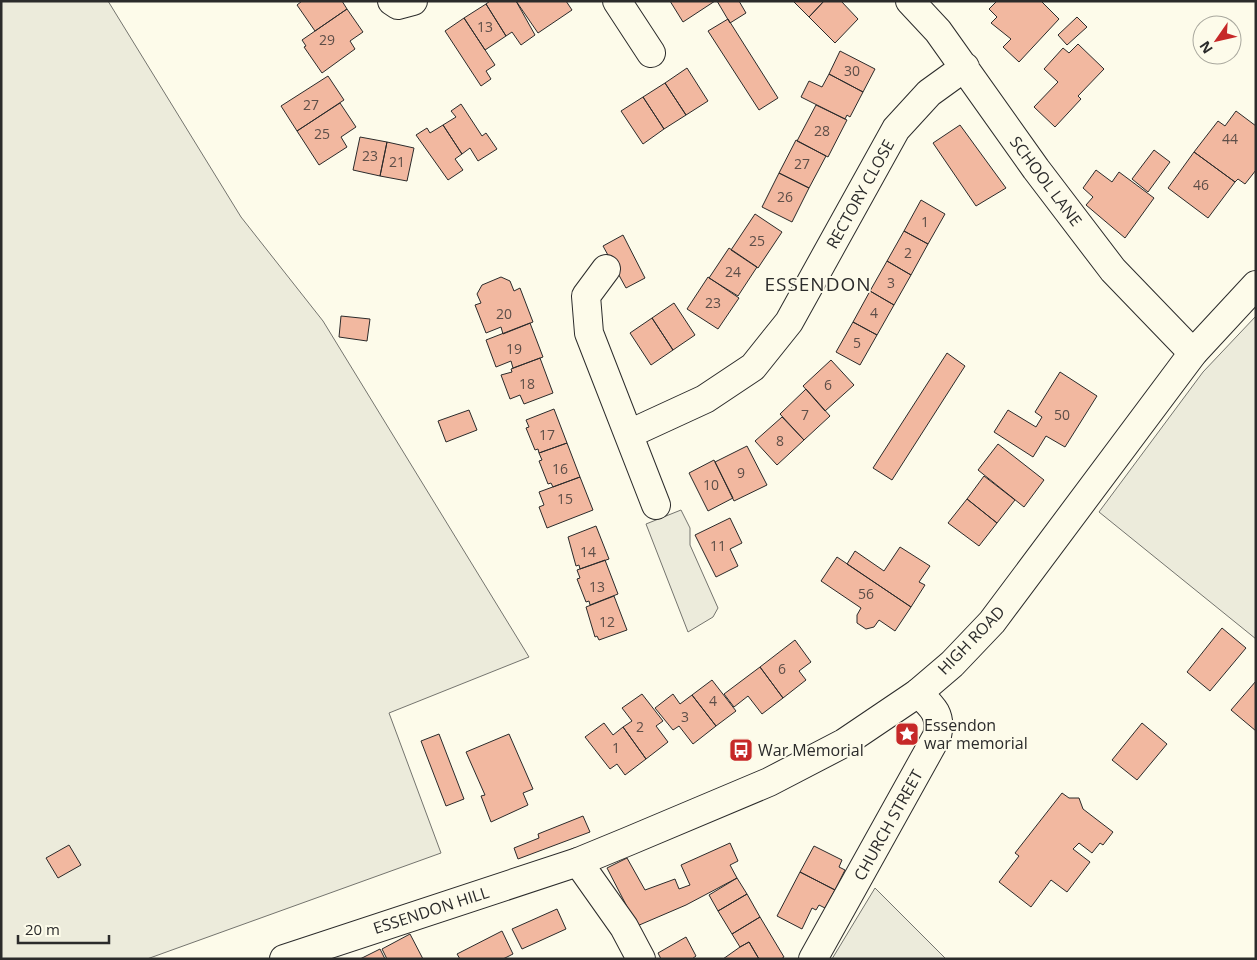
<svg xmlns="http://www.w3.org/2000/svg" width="1257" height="960" font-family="'Open Sans',sans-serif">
	<rect width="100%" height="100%" fill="#fdfbea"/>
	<!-- green -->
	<path fill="#ecebdb" stroke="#74746e" d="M 1,1 L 108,1 L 241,217 L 323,321 L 529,657 L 389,713 L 441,853 L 147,959 L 1,959 Z
		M 1256,316 L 1256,639 L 1099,512 L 1203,372 Z
		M 681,510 L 690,528 L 690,545 L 718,608 L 713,617 L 688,632 L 646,524 Z
		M 875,888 L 946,959 L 832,959 Z"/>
	<!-- building -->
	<path fill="#f2b8a0" stroke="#2b2b2b" d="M 302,1 L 342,1 L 347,9 L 315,31 L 297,5 Z
		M 490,1 L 516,1 L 535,35 L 521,45 L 512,32 L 506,36 L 486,4 Z
		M 516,1 L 566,1 L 572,10 L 538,33 Z
		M 670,1 L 715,1 L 683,22 Z
		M 717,1 L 739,1 L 746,13 L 730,23 Z
		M 793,1 L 824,1 L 809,17 Z
		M 824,1 L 841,1 L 858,19 L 835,43 L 809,17 Z
		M 997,1 L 1041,1 L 1059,19 L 1019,62 L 1003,47 L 1011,39 L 991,23 L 997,17 L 989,9 Z
		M 486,4 L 506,36 L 485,50 L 464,18 Z
		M 347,9 L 363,32 L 350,41 L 355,49 L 322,73 L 304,47 L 306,46 L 302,40 Z
		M 1077,17 L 1087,27 L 1067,45 L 1058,35 Z
		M 464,18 L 495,65 L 486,71 L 491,79 L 481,86 L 445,31 Z
		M 728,19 L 778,98 L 759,110 L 708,31 Z
		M 1078,44 L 1104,69 L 1078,96 L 1081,99 L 1055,127 L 1034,107 L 1058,82 L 1044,69 L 1063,48 L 1069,53 Z
		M 840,51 L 875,69 L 863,92 L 829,74 Z
		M 687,68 L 708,101 L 686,115 L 665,83 Z
		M 829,74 L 863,92 L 850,117 L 847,115 L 845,119 L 801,97 L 809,81 L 822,87 Z
		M 328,76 L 344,100 L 297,131 L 281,106 Z
		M 665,83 L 686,115 L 664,129 L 643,97 Z
		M 643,97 L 664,129 L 643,144 L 621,111 Z
		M 340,103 L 356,127 L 341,137 L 347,147 L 319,165 L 297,131 Z
		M 461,104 L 482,136 L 486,133 L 497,149 L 478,161 L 470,148 L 462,154 L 443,125 L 456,117 L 451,111 Z
		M 816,105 L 847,120 L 828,157 L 797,141 Z
		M 1236,111 L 1256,126 L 1256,170 L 1245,184 L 1238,179 L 1235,182 L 1194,152 L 1218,121 L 1225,126 Z
		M 443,125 L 462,154 L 455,159 L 463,170 L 448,180 L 416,135 L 427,128 L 430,133 Z
		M 960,125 L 1006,188 L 976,206 L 933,143 Z
		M 360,137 L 387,142 L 380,176 L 353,170 Z
		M 796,140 L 826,156 L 809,188 L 779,173 Z
		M 387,142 L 414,148 L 407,181 L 380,176 Z
		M 1154,150 L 1170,162 L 1148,192 L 1132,179 Z
		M 1194,152 L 1235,182 L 1208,218 L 1168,188 Z
		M 1096,170 L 1112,182 L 1119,172 L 1154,198 L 1125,238 L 1086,205 L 1093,197 L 1083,188 Z
		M 779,173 L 809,188 L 792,222 L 762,207 Z
		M 921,200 L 945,214 L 928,244 L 904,231 Z
		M 755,214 L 782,232 L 758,268 L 731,250 Z
		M 904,231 L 928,244 L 911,275 L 887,261 Z
		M 623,235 L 645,278 L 626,288 L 603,246 Z
		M 729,248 L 757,267 L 738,296 L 709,278 Z
		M 887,261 L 911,275 L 894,305 L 870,291 Z
		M 501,277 L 510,281 L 514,291 L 520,288 L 533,322 L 503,334 L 501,327 L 486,333 L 475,305 L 481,303 L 477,294 L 482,285 Z
		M 708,277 L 739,298 L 718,329 L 687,309 Z
		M 870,291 L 894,305 L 877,335 L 853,322 Z
		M 674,303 L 695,335 L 673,350 L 652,318 Z
		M 341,316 L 370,319 L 367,341 L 339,337 Z
		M 652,318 L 673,350 L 651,365 L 630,333 Z
		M 853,322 L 877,335 L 860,365 L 836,352 Z
		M 530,323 L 543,357 L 513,368 L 511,361 L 496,367 L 486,340 Z
		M 947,353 L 965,366 L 892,480 L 873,468 Z
		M 540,358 L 553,393 L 524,404 L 520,395 L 510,399 L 501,375 L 512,372 L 511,369 Z
		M 831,360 L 854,385 L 825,411 L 803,386 Z
		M 1060,372 L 1097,396 L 1065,447 L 1046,436 L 1033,457 L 994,432 L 1008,410 L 1036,427 L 1042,417 L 1035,412 Z
		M 806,389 L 830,416 L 804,440 L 780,414 Z
		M 554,409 L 567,443 L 539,453 L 538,449 L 535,450 L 526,428 L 529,427 L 526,420 Z
		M 469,410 L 477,430 L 446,442 L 438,421 Z
		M 782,417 L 804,440 L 777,465 L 755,441 Z
		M 567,443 L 580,477 L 553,487 L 551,483 L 548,484 L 539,461 L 542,460 L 539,453 Z
		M 998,444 L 1044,480 L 1024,507 L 978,470 Z
		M 747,446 L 767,485 L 734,501 L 715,462 Z
		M 714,460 L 733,498 L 708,511 L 689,473 Z
		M 984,476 L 1015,500 L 997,523 L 967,499 Z
		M 580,477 L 593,510 L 547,528 L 539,507 L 544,505 L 539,492 Z
		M 967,499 L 997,523 L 979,546 L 948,523 Z
		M 730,518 L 742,543 L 730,549 L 738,566 L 716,577 L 695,535 Z
		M 596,526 L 609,559 L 580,569 L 579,565 L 576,566 L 568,537 Z
		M 900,547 L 930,566 L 919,582 L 925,585 L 911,607 L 847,564 L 855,551 L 884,571 Z
		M 837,557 L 911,607 L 895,631 L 879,620 L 874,627 L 866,629 L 857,623 L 857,615 L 861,608 L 821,581 Z
		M 605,560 L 618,594 L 590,605 L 589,601 L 586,602 L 577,579 L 580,578 L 577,570 Z
		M 614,596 L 627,630 L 599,640 L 597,636 L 595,637 L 586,607 Z
		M 1222,628 L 1246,648 L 1210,691 L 1187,672 Z
		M 795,640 L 811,662 L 799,671 L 806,680 L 783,698 L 760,667 Z
		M 760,667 L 783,698 L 762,714 L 748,696 L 734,707 L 724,694 Z
		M 712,680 L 736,711 L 716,726 L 692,695 Z
		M 1256,681 L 1256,731 L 1231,710 Z
		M 642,694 L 663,721 L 656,726 L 668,742 L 646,759 L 623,727 L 632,721 L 622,708 Z
		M 673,694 L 680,704 L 692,695 L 716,726 L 693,744 L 679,726 L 673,730 L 655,708 Z
		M 604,723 L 613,735 L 623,727 L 646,759 L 625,775 L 617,764 L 610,769 L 585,737 Z
		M 1142,723 L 1167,744 L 1137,780 L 1112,760 Z
		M 439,734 L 464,799 L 446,806 L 421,741 Z
		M 509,734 L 533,789 L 523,793 L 528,805 L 491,822 L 481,796 L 485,795 L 466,752 Z
		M 1062,793 L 1069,798 L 1079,798 L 1083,809 L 1113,832 L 1103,845 L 1100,843 L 1092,853 L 1079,843 L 1073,849 L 1090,862 L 1067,892 L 1051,880 L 1031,907 L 999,882 L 1019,856 L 1015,853 Z
		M 583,816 L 590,832 L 518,859 L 514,848 L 539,838 L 538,834 Z
		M 730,843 L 738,861 L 730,865 L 737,878 L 686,905 L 637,926 L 607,868 L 627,858 L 645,890 L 675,879 L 679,889 L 690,885 L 681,865 Z
		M 69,845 L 81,865 L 58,878 L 46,858 Z
		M 814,846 L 842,860 L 839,867 L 845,870 L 835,890 L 800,872 Z
		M 800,872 L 835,890 L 825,908 L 819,905 L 816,910 L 812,908 L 802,929 L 777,916 Z
		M 737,878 L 747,894 L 718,911 L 709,895 Z
		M 747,894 L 760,917 L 732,934 L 718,911 Z
		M 557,909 L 566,929 L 522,949 L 512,929 Z
		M 760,917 L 784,957 L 781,959 L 759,959 L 749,942 L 740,947 L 732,934 Z
		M 502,931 L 513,954 L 503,959 L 460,959 L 457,954 Z
		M 410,934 L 423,959 L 387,959 L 382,949 Z
		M 686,937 L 696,956 L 692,959 L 661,959 L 658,953 Z
		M 749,942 L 759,959 L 723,959 L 740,947 Z
		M 380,949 L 385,959 L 360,959 Z"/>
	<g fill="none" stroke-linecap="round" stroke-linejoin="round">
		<!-- street casing -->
		<g stroke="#2b2b2b" stroke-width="30">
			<path id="street" d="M 392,1 L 398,5 L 413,1
				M 617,1 L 651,53
				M 910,1 L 938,31 L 1036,169 L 1113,270 L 1193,353
				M 606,269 L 586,296 L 589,333 L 656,505
				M 629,434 L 705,399 L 753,367 L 789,322 L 896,129 L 929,93 L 965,67
				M 578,862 L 624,927 L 641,959
				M 813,959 L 937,736 C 942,715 933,707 918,693"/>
		</g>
		<!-- secondary casing -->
		<g stroke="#2b2b2b" stroke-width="30">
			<path id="secondary" d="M 284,959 L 578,862 L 629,841 L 769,782 L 844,743 L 918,693 L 952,664 L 992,622 L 1193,353 L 1256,285"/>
		</g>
		<!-- street -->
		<use href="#street" stroke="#fdfbea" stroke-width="28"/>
		<!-- secondary -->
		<use href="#secondary" stroke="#fdfbea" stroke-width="28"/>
	</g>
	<!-- icons -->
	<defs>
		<g id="sight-square" transform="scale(1.25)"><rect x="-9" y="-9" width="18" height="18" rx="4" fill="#c62828" stroke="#fdfbea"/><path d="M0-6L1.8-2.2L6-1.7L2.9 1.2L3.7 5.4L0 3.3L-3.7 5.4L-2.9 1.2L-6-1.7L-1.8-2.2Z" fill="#fff"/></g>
		<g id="bus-square" transform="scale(1.25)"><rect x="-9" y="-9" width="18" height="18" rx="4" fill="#c62828" stroke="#fdfbea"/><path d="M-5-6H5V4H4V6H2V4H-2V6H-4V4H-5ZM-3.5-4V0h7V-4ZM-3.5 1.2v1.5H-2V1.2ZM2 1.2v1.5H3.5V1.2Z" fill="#fff"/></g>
	</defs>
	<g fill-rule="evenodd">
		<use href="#sight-square" x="907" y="734"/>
		<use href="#bus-square" x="741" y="750"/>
	</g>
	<g text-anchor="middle" stroke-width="4" stroke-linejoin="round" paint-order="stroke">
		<!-- number labels -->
		<g font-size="14" fill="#5d4e48">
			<text x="485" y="32">13</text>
			<text x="327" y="45">29</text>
			<text x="852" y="76">30</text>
			<text x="311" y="110">27</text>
			<text x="822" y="136">28</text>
			<text x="322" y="139">25</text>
			<text x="1230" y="144">44</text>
			<text x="370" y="161">23</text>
			<text x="397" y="167">21</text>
			<text x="802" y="169">27</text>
			<text x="1201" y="190">46</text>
			<text x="785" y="202">26</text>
			<text x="925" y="227">1</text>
			<text x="757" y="246">25</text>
			<text x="908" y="258">2</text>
			<text x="733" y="277">24</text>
			<text x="891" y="288">3</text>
			<text x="713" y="308">23</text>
			<text x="874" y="318">4</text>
			<text x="504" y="319">20</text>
			<text x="857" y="348">5</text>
			<text x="514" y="354">19</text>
			<text x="527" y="389">18</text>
			<text x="828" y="390">6</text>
			<text x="805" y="420">7</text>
			<text x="1062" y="420">50</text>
			<text x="547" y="440">17</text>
			<text x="780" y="446">8</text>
			<text x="560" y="474">16</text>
			<text x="741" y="478">9</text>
			<text x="711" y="490">10</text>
			<text x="565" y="504">15</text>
			<text x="718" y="551">11</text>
			<text x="588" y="557">14</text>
			<text x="597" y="592">13</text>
			<text x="866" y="599">56</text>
			<text x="607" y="627">12</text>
			<text x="782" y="674">6</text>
			<text x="713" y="706">4</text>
			<text x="685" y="722">3</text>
			<text x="640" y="732">2</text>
			<text x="616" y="753">1</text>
		</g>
		<!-- street labels -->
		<g font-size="16" fill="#2b2b2b" stroke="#fdfbea">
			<text transform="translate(1046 181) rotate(53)" y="6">SCHOOL LANE</text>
			<text transform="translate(860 194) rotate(-61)" y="6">RECTORY CLOSE</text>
			<text transform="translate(971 640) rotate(-46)" y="6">HIGH ROAD</text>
			<text transform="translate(888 825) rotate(-61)" y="6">CHURCH STREET</text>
			<text transform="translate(431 910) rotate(-18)" y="6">ESSENDON HILL</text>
		</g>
		<!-- poi labels -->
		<g font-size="16" fill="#2b2b2b" stroke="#fdfbea" text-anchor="start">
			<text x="924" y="731">Essendon<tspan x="924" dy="18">war memorial</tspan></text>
			<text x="758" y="756">War Memorial</text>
		</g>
		<!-- quarter labels -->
		<g font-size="19" letter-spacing="1" fill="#2b2b2b" stroke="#fdfbea">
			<text x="818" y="291">ESSENDON</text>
		</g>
	</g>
	<!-- border -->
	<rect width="1257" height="960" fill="none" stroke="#2b2b2b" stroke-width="5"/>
	<!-- north arrow -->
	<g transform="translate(1217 40) rotate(236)"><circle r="24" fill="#fdfbea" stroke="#a9a89e"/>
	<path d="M0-4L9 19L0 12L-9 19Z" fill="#c62828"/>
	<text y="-8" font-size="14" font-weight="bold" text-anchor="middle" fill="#2b2b2b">N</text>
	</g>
	<!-- scale -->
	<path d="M18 935v8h91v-8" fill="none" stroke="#2b2b2b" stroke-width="2.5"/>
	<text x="25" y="935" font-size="15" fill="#2b2b2b" stroke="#fdfbea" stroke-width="4" paint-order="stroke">20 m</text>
</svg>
